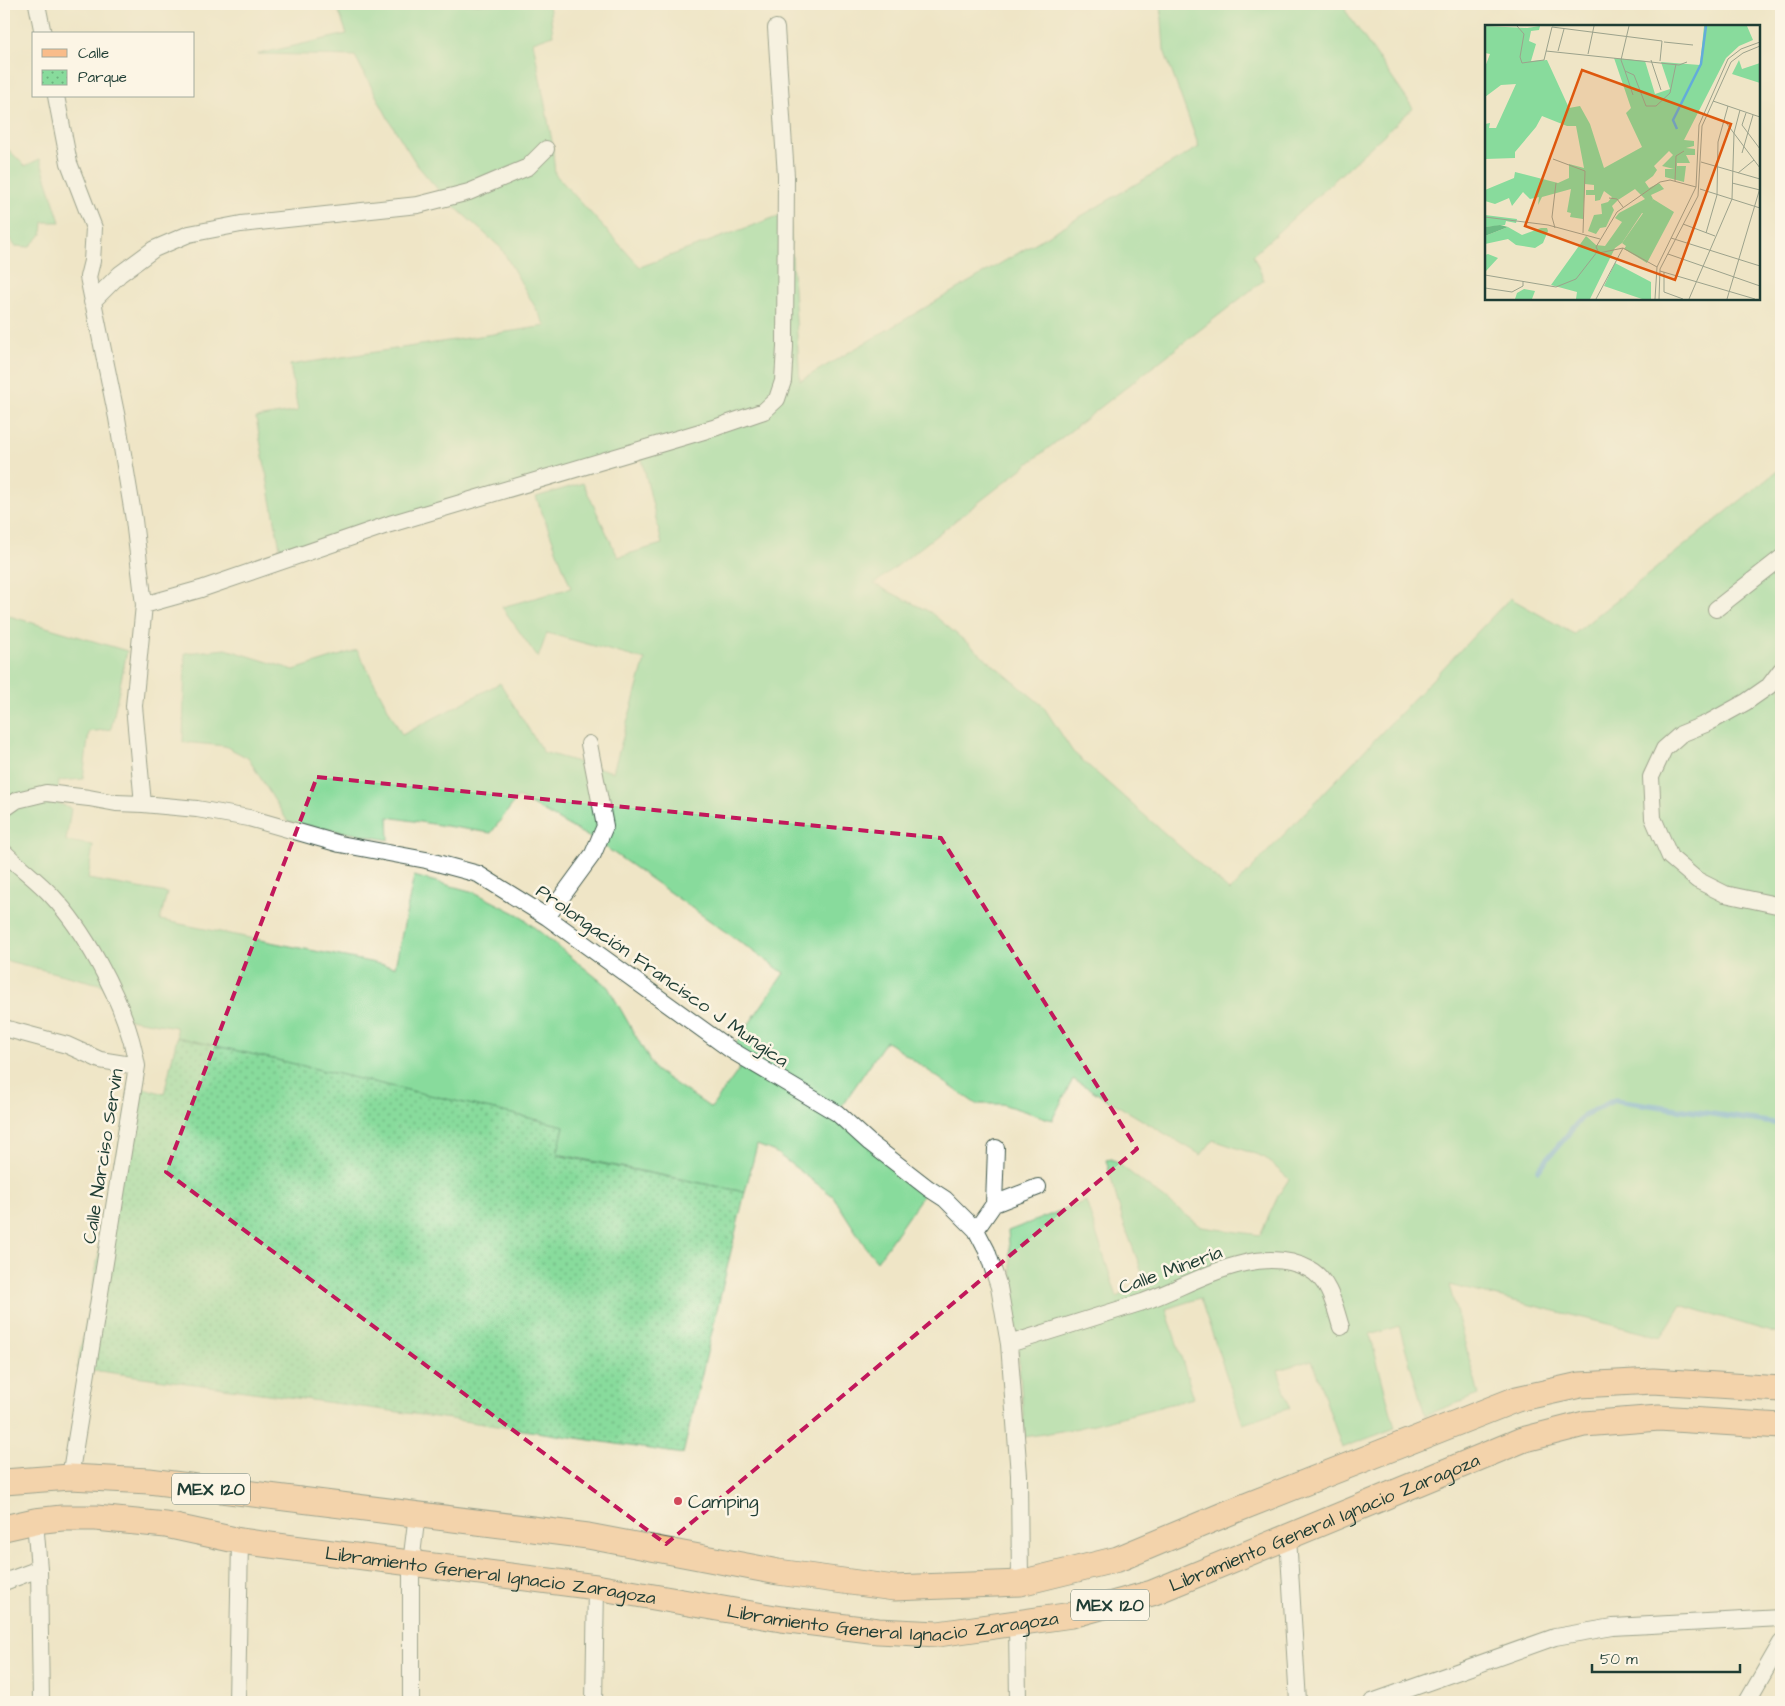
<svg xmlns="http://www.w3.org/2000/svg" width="1785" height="1706" font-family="'Architects Daughter',sans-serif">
	<defs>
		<pattern id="park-dots" width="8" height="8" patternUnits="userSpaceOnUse" patternTransform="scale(1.25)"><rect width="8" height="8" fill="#88db9c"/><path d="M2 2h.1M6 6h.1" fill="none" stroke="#6fb380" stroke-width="1.8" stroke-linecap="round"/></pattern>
	</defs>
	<rect width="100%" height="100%" fill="#fcf5e5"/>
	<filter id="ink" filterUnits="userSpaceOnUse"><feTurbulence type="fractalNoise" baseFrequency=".02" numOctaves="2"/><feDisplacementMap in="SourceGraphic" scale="10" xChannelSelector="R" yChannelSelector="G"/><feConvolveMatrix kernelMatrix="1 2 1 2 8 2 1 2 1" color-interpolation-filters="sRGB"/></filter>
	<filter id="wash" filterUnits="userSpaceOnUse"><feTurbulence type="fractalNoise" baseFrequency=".0096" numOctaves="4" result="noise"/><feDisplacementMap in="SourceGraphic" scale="20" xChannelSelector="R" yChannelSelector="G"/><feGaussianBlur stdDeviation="1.12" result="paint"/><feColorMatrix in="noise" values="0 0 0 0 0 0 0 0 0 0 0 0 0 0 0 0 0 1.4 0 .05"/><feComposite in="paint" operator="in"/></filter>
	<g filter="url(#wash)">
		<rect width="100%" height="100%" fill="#efe5c6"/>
		<!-- grass -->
		<path fill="#88db9c" stroke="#548c68" d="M 336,4 L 549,4 L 553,35 L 533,42 L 552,141 L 555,174 L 640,267 L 789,212 L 800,381 L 1199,147 L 1164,50 L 1161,4 L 1351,4 L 1345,10 L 1413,108 L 1253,255 L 1264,280 L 874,584 L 930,612 L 1043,706 L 1073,752 L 1230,891 L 1510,598 L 1574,634 L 1781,468 L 1781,1335 L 1681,1305 L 1661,1337 L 1449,1285 L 1479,1395 L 1425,1415 L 1399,1326 L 1370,1335 L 1395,1428 L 1342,1448 L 1312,1360 L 1278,1370 L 1290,1408 L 1243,1424 L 1200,1298 L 1166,1309 L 1194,1398 L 1079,1428 L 1025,1437 L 1008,1231 L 1086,1201 L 1117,1297 L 1146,1283 L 1123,1221 L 1106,1160 L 1112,1159 L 1202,1227 L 1260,1235 L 1278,1196 L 1289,1179 L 1264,1157 L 1213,1140 L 1201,1155 L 1073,1079 L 1052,1120 L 1002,1104 L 976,1104 L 886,1041 L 837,1113 L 928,1188 L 877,1261 L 867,1249 L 833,1196 L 775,1152 L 757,1145 L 745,1192 L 557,1154 L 564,1126 L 177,1037 L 176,1027 L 117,1017 L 103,985 L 4,960 L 4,603 L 6,615 L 127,651 L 111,729 L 89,732 L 83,779 L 59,781 L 57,803 L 71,808 L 66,841 L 93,845 L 88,879 L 167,893 L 160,920 L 395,967 L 414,876 L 474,892 L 519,915 L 608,987 L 655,1070 L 711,1108 L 746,1060 L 731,1050 L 784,973 L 601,844 L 518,797 L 491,833 L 388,817 L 389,840 L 288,822 L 248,758 L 225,746 L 183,742 L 185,653 L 226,649 L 294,670 L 357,650 L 402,735 L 500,683 L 543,752 L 613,772 L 645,660 L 547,633 L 538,658 L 502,607 L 571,588 L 536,497 L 583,483 L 618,557 L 662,544 L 639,447 L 282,559 L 256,418 L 298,411 L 290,365 L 546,326 L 501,248 L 446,199 L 417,165 L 389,120 L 355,56 L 258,54 L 347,34 Z
			M 4,145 L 25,166 L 40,159 L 60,222 L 43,222 L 42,234 L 29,247 L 15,246 L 8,236 L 4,235 Z"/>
		<!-- park -->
		<path fill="url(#park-dots)" stroke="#548c68" d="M 177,1037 L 564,1126 L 557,1155 L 745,1192 L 683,1454 L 450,1419 L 77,1368 L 131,1084 L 164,1094 Z"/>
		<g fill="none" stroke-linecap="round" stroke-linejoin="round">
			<!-- stream -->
			<path stroke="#63acda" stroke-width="5.5" d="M 1538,1170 L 1584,1115 L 1615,1100 L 1781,1124"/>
		</g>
	</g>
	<g filter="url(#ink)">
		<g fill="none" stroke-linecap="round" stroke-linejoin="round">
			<!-- street casing -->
			<g stroke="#3e564a" stroke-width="18">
				<path id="street" d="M 37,4 L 43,34
					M 56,96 L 69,163 L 94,228 L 92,261 L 88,277 L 117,418 L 134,520 L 144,605 L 134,706 L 143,804
					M 92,302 L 120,274 L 154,249 L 189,234 L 241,224 L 418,205 L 469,192 L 528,167 L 546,149
					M 144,605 L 201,589 L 390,524 L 717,427 L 764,411 L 777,399 L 783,381 L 785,347 L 786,176 L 776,28
					M 1716,609 L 1781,558
					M 1781,670 L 1769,686 L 1746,702 L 1708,723 L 1681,734 L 1664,749 L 1651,777 L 1653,818 L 1670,857 L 1697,880 L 1725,894 L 1781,906
					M 4,809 L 17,800 L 46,793 L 89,798 L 116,803 L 143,804 L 197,809 L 249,818 L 340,844 L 426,860 L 478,874 L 547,917 L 731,1050 L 837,1113 L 870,1143 L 928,1188 L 945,1199 L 976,1230 L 987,1251 L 999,1287 L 1009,1344 L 1019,1475 L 1020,1583
					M 4,852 C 19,867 37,880 52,896 C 84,930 117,991 130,1036 C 133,1045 135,1056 137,1066 L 70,1477
					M 547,917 L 593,854 L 605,826 L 589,744
					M 4,1028 L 67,1045 L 100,1060 L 137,1066
					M 994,1204 L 996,1148
					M 976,1230 L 994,1204 L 1038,1187
					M 1009,1344 C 1054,1330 1099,1316 1143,1302 C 1192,1285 1257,1241 1309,1269 C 1330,1280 1335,1308 1341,1327
					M 35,1521 L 39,1569 L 41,1702
					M 1288,1537 L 1298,1702
					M 4,1582 L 39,1569
					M 1017,1623 L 1018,1702
					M 237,1702 L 240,1541
					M 411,1702 L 411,1563 L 417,1514
					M 594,1702 L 596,1587
					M 1372,1702 L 1555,1637 L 1613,1627 L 1781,1618
					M 1747,1702 L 1781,1643"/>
			</g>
			<!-- primary casing -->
			<g stroke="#3e564a" stroke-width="27">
				<g id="primary">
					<path d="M 4,1482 L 70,1477 L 149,1481 L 588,1536 L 778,1572 L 894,1588 L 1020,1583 L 1118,1559 L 1228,1513 L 1517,1399 L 1580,1385 L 1653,1381 L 1781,1389"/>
					<path id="s1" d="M 4,1528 L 35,1521 L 62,1518 L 96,1518 L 166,1525 L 240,1541 L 596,1587 L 781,1619 L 878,1631 L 938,1634 L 1072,1615 L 1152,1593 L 1522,1440 L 1584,1424 L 1659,1418 L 1781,1426"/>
				</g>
			</g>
			<!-- street -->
			<use href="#street" stroke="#fff" stroke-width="16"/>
			<!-- primary -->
			<use href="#primary" stroke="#f9bc8a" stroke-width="25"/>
		</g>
	</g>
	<!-- marked area -->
	<path d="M0 0H1785V1706H0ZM 317,777 L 941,838 L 1137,1149 L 666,1544 L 166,1172 Z" fill="#efe5c6" fill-opacity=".55" fill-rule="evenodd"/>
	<path fill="none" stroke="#c2185b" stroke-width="4" stroke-dasharray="10 6" stroke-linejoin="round" d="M 317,777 L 941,838 L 1137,1149 L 666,1544 L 166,1172 Z"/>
	<!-- markers -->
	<circle fill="#d1495b" stroke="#fcf5e5" stroke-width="2" cx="678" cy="1501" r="5"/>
	<g text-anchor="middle" stroke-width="5" stroke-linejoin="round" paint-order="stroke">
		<!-- shield labels -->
		<g fill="#fcf5e5" stroke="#617469" stroke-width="1">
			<rect x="172" y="1473.5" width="78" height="31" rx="4"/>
			<rect x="1071" y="1589.5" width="78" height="31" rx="4"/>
		</g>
		<g font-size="18" font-weight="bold" fill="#1f3d34">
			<text x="211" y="1495">MEX 120</text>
			<text x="1110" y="1611">MEX 120</text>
		</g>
		<!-- street labels -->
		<g font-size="19" fill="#1f3d34" stroke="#fcf5e5">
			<text transform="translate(663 975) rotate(35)" y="7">Prolongación Francisco J Mungica</text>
			<text transform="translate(102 1156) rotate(-81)" y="7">Calle Narciso Servin</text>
			<text transform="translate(1170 1269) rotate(-20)" y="7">Calle Minería</text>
			<text dy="7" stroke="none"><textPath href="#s1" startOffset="1348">Libramiento General Ignacio Zaragoza</textPath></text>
			<text dy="7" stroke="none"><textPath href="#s1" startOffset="492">Libramiento General Ignacio Zaragoza</textPath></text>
			<text dy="7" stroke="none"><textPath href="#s1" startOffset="898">Libramiento General Ignacio Zaragoza</textPath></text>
		</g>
		<!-- poi labels -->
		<g font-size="19" fill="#1f3d34" stroke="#fcf5e5" text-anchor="start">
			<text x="688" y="1508">Camping</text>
		</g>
	</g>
	<!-- overview -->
	<g transform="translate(1485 25)">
		<rect width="275" height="275" fill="#efe5c6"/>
		<path d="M 0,1 L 42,3 L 55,1 L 54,5 L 46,6 L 44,16 L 51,19 L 46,36 L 62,35 L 84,83 L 95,81 L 105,99 L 119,143 L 157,122 L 141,88 L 146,83 L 129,33 L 160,36 L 170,69 L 185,64 L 176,37 L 215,40 L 219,1 L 262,1 L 268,15 L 254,21 L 241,33 L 199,115 L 209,116 L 209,121 L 201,123 L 210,124 L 210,130 L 201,130 L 205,138 L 192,138 L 192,141 L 201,141 L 199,157 L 180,152 L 180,144 L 189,144 L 177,141 L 188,130 L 184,126 L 169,141 L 172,145 L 168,151 L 160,157 L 164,163 L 174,158 L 179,164 L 166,170 L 168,174 L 160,189 L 157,188 L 137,218 L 130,223 L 105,274 L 91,274 L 92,267 L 66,260 L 101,211 L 111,220 L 120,221 L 137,197 L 130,193 L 134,188 L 160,174 L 150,164 L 133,175 L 127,181 L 129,185 L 121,202 L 115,203 L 111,209 L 103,206 L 109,190 L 117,189 L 116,179 L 123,177 L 127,172 L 119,166 L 115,175 L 110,176 L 110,170 L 101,170 L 101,165 L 109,165 L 109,160 L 100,159 L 98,194 L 85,192 L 86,188 L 82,187 L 86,164 L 57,172 L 53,180 L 54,172 L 45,174 L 38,167 L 27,181 L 24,173 L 10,179 L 0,176 L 0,165 L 29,153 L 30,147 L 73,158 L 84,153 L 84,139 L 99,143 L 91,101 L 82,101 L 57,91 L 51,102 L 30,127 L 30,133 L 0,134 L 0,99 L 5,98 L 4,103 L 11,103 L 31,59 L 16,60 L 0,72 L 0,42 L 5,29 L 0,28 ZM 254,35 L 257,44 L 275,38 L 275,58 L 247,49 ZM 0,190 L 32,194 L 31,198 L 21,196 L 20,200 L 0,202 ZM 23,202 L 37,210 L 56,203 L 62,203 L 63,206 L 58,218 L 50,223 L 31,220 L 23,214 L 0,219 L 0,211 ZM 3,229 L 13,233 L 1,246 L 0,230 ZM 130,238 L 166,257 L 166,274 L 157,274 L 119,261 ZM 39,264 L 50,266 L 47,274 L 30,274 L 32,268 Z" fill="#88db9c"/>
		<path d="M 15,200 L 23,202 L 0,211 L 0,202 Z" fill="#6ebb84"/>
		<path d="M 168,174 L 189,187 L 162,238 L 139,224 L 141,221 L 137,218 Z" fill="#88db9c"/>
		<path fill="none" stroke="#63acda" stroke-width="2.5" d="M 192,104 L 188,95 L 216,39 L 221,1"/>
		<path fill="none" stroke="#9ca28c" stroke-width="1" d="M 32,1 L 39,9 L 35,32 L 37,38 L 59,35 L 67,2M 144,1 L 136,35 L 140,46 L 149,50 L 161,81 L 171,81 L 185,68 L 191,39M 67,2 L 177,16 L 175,36M 179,17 L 208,20M 61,26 L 194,40 L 202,37M 73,26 L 79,4M 103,29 L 109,1M 166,35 L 176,65M 140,46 L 148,70M 228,76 L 275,92M 261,88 L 257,100 L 275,124M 239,95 L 275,143M 257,128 L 268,90M 68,134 L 100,146 L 98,208M 216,137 L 275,154M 253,148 L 269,135M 190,156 L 191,131 L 199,126M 247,158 L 275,165M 215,164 L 275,183M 124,173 L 132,174 L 138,182M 0,192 L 63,200 L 115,214M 198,199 L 230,211M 70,203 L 67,192 L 71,158M 221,208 L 232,170 L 233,117 L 243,81M 186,213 L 275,241M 183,229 L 275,261M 172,242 L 138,223 L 114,228 L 111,222 L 132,187 L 175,157 L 185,155 L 211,162M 175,246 L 270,274M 179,247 L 179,267 L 198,274M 0,250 L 71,262 L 91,254 L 112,227M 0,263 L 27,267 L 38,261 L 38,256M 111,274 L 138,223M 170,274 L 172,242 L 211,162 L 214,100 L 243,34 L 256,24 L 275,17M 174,274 L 175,244 L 213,171 L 217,101 L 246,37 L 258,28 L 275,21M 204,274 L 247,174 L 249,108 L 255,85M 242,274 L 275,163"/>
		<path fill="#de580e" fill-opacity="0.15" stroke="#de580e" stroke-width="2.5" d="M 97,45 L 246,99 L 190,255 L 40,201 Z"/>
		<rect width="275" height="275" fill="none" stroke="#1f3d34" stroke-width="2.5"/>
	</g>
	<!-- margin -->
	<rect width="1785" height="1706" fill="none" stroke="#fcf5e5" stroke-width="20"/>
	<!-- legend -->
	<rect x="32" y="32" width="162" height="65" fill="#fcf5e5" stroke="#a4ab9e"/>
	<rect x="42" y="49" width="25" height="8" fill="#f9bc8a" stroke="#a4ab9e"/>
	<text x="78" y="58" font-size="15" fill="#1f3d34">Calle</text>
	<rect x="42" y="70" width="25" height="15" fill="url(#park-dots)" stroke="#a4ab9e"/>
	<text x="78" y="82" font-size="15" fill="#1f3d34">Parque</text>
	<!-- scale -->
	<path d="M1592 1664v8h148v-8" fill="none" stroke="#1f3d34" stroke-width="2.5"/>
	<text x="1600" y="1664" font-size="15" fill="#1f3d34" stroke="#fcf5e5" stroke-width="4" paint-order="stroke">50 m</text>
</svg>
